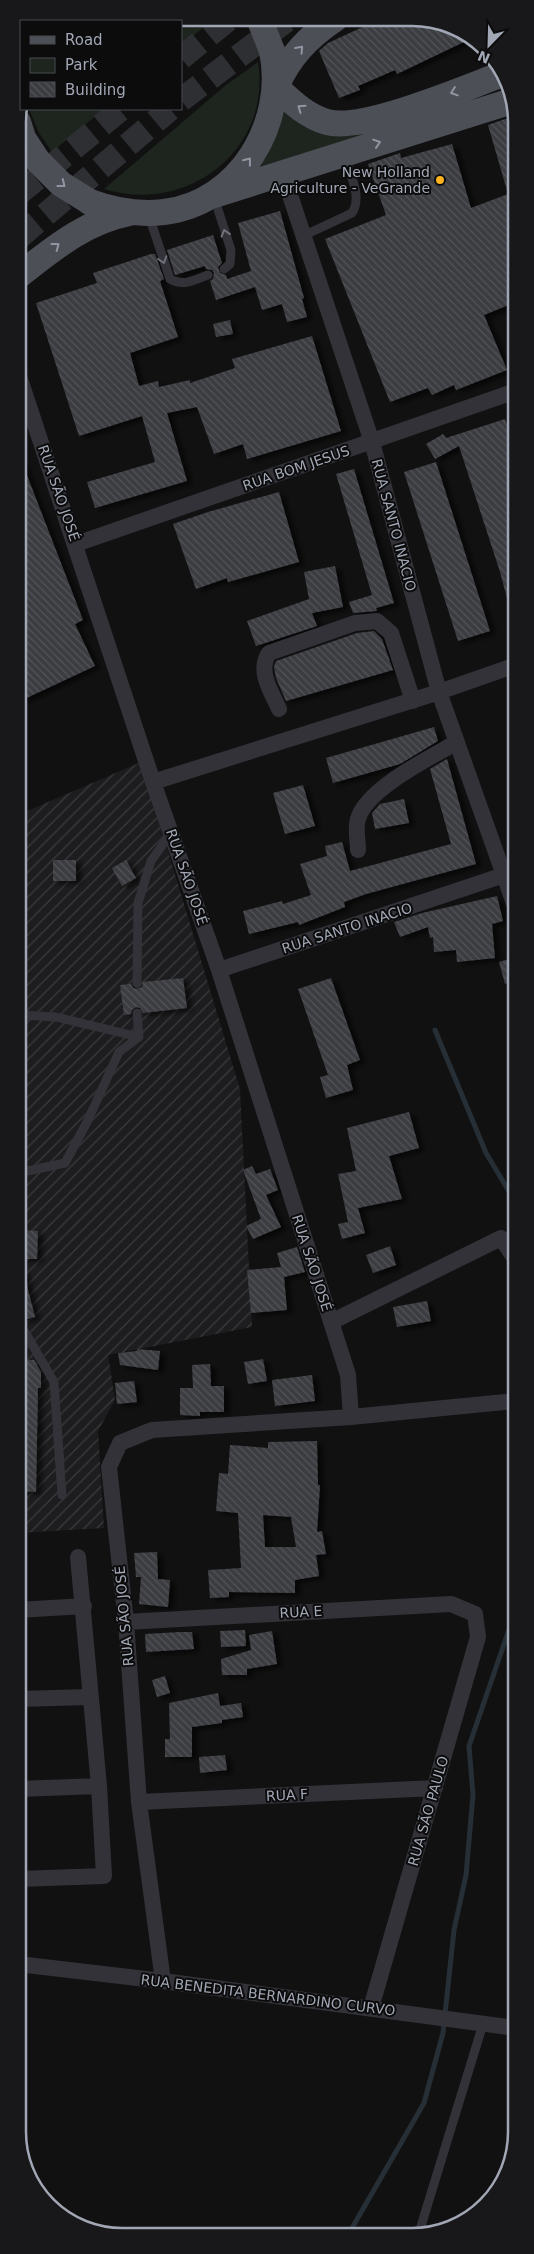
<svg xmlns="http://www.w3.org/2000/svg" width="534" height="2254" font-family="'DejaVu Sans',sans-serif">
	<defs>
		<pattern id="industrial-furrows" width="10" height="10" patternUnits="userSpaceOnUse" patternTransform="scale(1.25)"><rect width="10" height="10" fill="#1d1d1f"/><path d="M-1 1l2-2M0 10L10 0M9 11l2-2" fill="none" stroke="#3b3b3d"/></pattern>
		<pattern id="building-back-hatch" width="6" height="6" patternUnits="userSpaceOnUse" patternTransform="scale(1.25)"><rect width="6" height="6" fill="#3a3c40"/><path d="M-1 5l2 2M0 0l6 6M5-1l2 2" fill="none" stroke="#535559"/></pattern>
		<filter id="shadow"><feDropShadow dx="5.5" dy="3" stdDeviation="2.5" flood-color="#0009"/></filter>
	</defs>
	<rect width="100%" height="100%" fill="#111112"/>
	<!-- industrial -->
	<path fill="url(#industrial-furrows)" d="M 141,762 L 240,1089 L 252,1327 L 108,1355 L 115,1400 L 98,1431 L 104,1528 L 18,1533 L 18,815 Z"/>
	<!-- green -->
	<path fill="#1d251e" d="M 123,18 L 216,18 L 181,45 L 181,21 L 104,21 Z
		M 258,62 C 272,150 187,215 104,189 L 226,85 Z
		M 280,103 L 368,134 L 247,174 Z
		M 29,109 L 104,109 L 52,152 L 39,133 Z"/>
	<g fill="none" stroke-linecap="round" stroke-linejoin="round">
		<!-- stream -->
		<path stroke="#272f36" stroke-width="5" d="M 435,1030 L 486,1153 L 516,1203
			M 348,2235 L 424,2103 L 443,2033 L 454,1930 L 466,1875 L 473,1795 L 469,1746 L 514,1615 L 516,1584"/>
	</g>
	<!-- building -->
	<path fill="url(#building-back-hatch)" fill-rule="evenodd" filter="url(#shadow)" d="M 380,19 L 432,20 L 468,40 L 397,74 L 395,70 L 358,86 L 360,90 L 339,98 L 319,51 L 328,43 Z
		M 508,118 L 509,123 L 516,121 L 516,302 L 484,315 L 507,370 L 456,390 L 454,385 L 432,395 L 428,388 L 390,402 L 325,239 L 386,215 L 368,164 L 400,153 L 401,158 L 452,144 L 471,208 L 508,194 L 488,125 Z
		M 280,211 L 304,298 L 302,299 L 307,317 L 287,322 L 282,304 L 262,310 L 255,287 L 216,300 L 210,281 L 213,279 L 214,273 L 212,270 L 206,269 L 205,266 L 175,275 L 167,250 L 213,235 L 222,263 L 218,267 L 220,273 L 226,275 L 227,279 L 251,271 L 238,223 Z
		M 151,254 L 155,254 L 164,279 L 160,281 L 178,337 L 130,353 L 139,386 L 158,381 L 159,387 L 190,380 L 190,383 L 235,368 L 232,359 L 312,336 L 341,431 L 247,459 L 243,444 L 214,454 L 197,407 L 167,413 L 187,481 L 95,508 L 87,482 L 155,462 L 142,416 L 79,436 L 36,303 L 97,283 L 93,273 Z
		M 230,320 L 233,334 L 216,337 L 213,324 Z
		M 505,419 L 516,453 L 516,617 L 512,617 L 500,572 L 459,446 L 435,459 L 426,444 L 443,434 L 446,438 Z
		M 18,452 L 83,620 L 75,624 L 95,666 L 18,702 Z
		M 436,462 L 490,631 L 458,641 L 404,472 Z
		M 354,469 L 394,603 L 376,608 L 377,611 L 353,613 L 349,602 L 372,595 L 336,474 Z
		M 279,492 L 299,562 L 228,582 L 227,578 L 196,589 L 173,524 L 208,512 Z
		M 335,566 L 343,607 L 312,613 L 317,626 L 256,646 L 247,621 L 309,599 L 304,572 Z
		M 374,631 L 382,639 L 393,670 L 286,701 L 276,678 L 274,667 L 276,661 L 357,633 Z
		M 434,727 L 438,741 L 400,764 L 333,783 L 326,758 Z
		M 447,759 L 476,864 L 366,894 L 344,902 L 345,907 L 299,925 L 298,922 L 249,934 L 243,911 L 282,901 L 283,904 L 311,895 L 300,864 L 327,856 L 325,846 L 342,842 L 350,871 L 451,844 L 430,769 Z
		M 303,785 L 315,826 L 285,834 L 273,793 Z
		M 404,799 L 409,823 L 375,829 L 372,813 L 380,804 Z
		M 53,860 L 76,860 L 76,881 L 53,881 Z
		M 126,860 L 136,878 L 122,886 L 112,868 Z
		M 497,896 L 503,921 L 492,924 L 495,958 L 457,962 L 456,950 L 434,952 L 433,937 L 430,938 L 428,927 L 400,937 L 394,922 L 422,913 Z
		M 516,957 L 516,981 L 505,984 L 499,962 Z
		M 183,978 L 187,1008 L 143,1013 L 140,1008 L 136,1007 L 132,1010 L 131,1014 L 124,1015 L 120,985 L 131,984 L 133,988 L 137,989 L 142,987 L 143,982 Z
		M 331,978 L 360,1060 L 347,1065 L 353,1090 L 326,1098 L 320,1077 L 328,1075 L 298,989 Z
		M 409,1112 L 419,1148 L 389,1156 L 402,1199 L 358,1208 L 365,1233 L 342,1239 L 338,1224 L 348,1222 L 338,1174 L 356,1171 L 347,1128 Z
		M 252,1166 L 256,1174 L 270,1169 L 278,1190 L 266,1195 L 281,1227 L 253,1239 L 246,1226 L 261,1219 L 243,1170 Z
		M 18,1230 L 38,1231 L 37,1259 L 18,1259 Z
		M 390,1246 L 396,1265 L 373,1273 L 366,1255 Z
		M 297,1247 L 305,1272 L 284,1277 L 287,1310 L 251,1313 L 247,1270 L 281,1267 L 277,1253 Z
		M 23,1270 L 35,1317 L 18,1321 L 18,1271 Z
		M 427,1301 L 431,1321 L 397,1327 L 393,1307 Z
		M 137,1349 L 160,1351 L 158,1370 L 120,1365 L 118,1353 L 137,1351 Z
		M 263,1359 L 267,1381 L 248,1384 L 244,1362 Z
		M 21,1360 L 34,1360 L 41,1372 L 41,1388 L 38,1388 L 36,1492 L 18,1491 L 18,1389 L 21,1389 Z
		M 210,1364 L 211,1386 L 224,1386 L 224,1412 L 200,1412 L 200,1416 L 180,1415 L 180,1388 L 193,1388 L 192,1365 Z
		M 312,1375 L 315,1401 L 275,1406 L 272,1380 Z
		M 134,1381 L 137,1402 L 117,1404 L 115,1383 Z
		M 317,1441 L 318,1485 L 320,1485 L 317,1532 L 322,1531 L 326,1554 L 316,1555 L 319,1576 L 295,1580 L 295,1593 L 229,1592 L 229,1597 L 210,1598 L 208,1570 L 241,1568 L 238,1513 L 216,1511 L 219,1473 L 228,1474 L 230,1445 L 268,1448 L 268,1442 ZM 263,1515 L 291,1517 L 296,1547 L 265,1547 Z
		M 157,1552 L 158,1579 L 170,1580 L 168,1607 L 139,1604 L 141,1577 L 136,1577 L 134,1553 Z
		M 245,1630 L 246,1646 L 221,1647 L 220,1631 Z
		M 272,1631 L 277,1664 L 247,1669 L 247,1675 L 222,1675 L 221,1659 L 251,1650 L 249,1635 Z
		M 180,1632 L 192,1632 L 194,1649 L 146,1652 L 145,1634 Z
		M 165,1676 L 170,1693 L 157,1697 L 152,1680 Z
		M 218,1693 L 220,1706 L 241,1703 L 243,1717 L 222,1720 L 222,1723 L 192,1727 L 192,1757 L 165,1757 L 165,1739 L 170,1739 L 169,1703 Z
		M 225,1755 L 227,1770 L 200,1773 L 199,1757 Z"/>
	<g fill="none" stroke-linecap="round" stroke-linejoin="round">
		<!-- secondary-tunnel -->
		<path stroke="#2e2f32" stroke-width="24" stroke-dasharray="24 12" stroke-linecap="butt" d="M 181,58 L 230,18
			M 181,100 L 288,19
			M 18,194 L 121,109
			M 18,238 L 170,109"/>
		<!-- service -->
		<path stroke="#323238" stroke-width="9" d="M 214,197 L 231,250 L 230,264 L 224,269
			M 149,216 L 170,279 C 183,287 194,280 208,275
			M 303,236 L 352,213 C 363,197 349,172 344,155
			M 137,983 L 138,903 L 151,861 L 171,833
			M 18,1015 L 56,1017 L 139,1037
			M 18,1173 L 65,1163 L 87,1122 L 119,1052 L 139,1037 L 137,1013
			M 18,1331 L 25,1332 L 54,1382 L 62,1495
			M 47,2203 L 53,2208
			M 418,2236 L 483,2024"/>
		<!-- minor -->
		<path stroke="#323238" stroke-width="16" d="M 283,174 L 372,442 L 439,692 L 516,909
			M 18,373 L 153,782 L 219,970 L 348,1375 L 351,1417 L 152,1430 L 120,1443 L 109,1467 L 126,1622 L 139,1802 L 163,1981
			M 76,544 L 516,391
			M 279,709 C 271,691 257,671 269,653 L 355,623 L 377,621 L 391,633 L 413,701
			M 153,782 L 439,692 L 516,665
			M 358,850 C 358,841 355,828 358,819 C 366,789 431,757 457,742
			M 219,970 L 516,871
			M 331,1322 L 501,1238 L 516,1260
			M 351,1417 L 516,1401
			M 18,1610 L 84,1606
			M 126,1622 L 451,1604 L 475,1614 L 478,1637 L 371,2008
			M 18,1699 L 91,1697
			M 18,1789 L 99,1786
			M 139,1802 L 435,1788
			M 18,1879 L 104,1876 L 99,1786 L 78,1557
			M 18,1964 L 163,1981 L 516,2028"/>
		<!-- primary -->
		<path stroke="#4d4f57" stroke-width="26" d="M 276,87 C 291,101 306,116 327,122 C 362,132 462,89 500,75
			M 276,87 C 289,57 308,37 335,19
			M 18,122 L 23,138 L 38,161
			M 214,195 L 512,101
			M 90,202 C 114,211 138,215 164,212 C 240,203 287,122 272,51
			M 18,276 C 53,249 84,222 129,213"/>
		<!-- primary-bridge -->
		<path stroke="#4d4f57" stroke-width="26" d="M 259,18 L 272,51
			M 38,161 L 61,184 L 90,202"/>
	</g>
	<!-- one-way arrows -->
	<defs><path id="oneway-chevron" d="M-2-3.5L2.5 0L-2 3.5" fill="none" stroke-width="1.6" stroke-linecap="round" stroke-linejoin="round" transform="scale(1.25)"/></defs>
	<g stroke="#9095a1">
		<use href="#oneway-chevron" transform="translate(300 49) rotate(-48)"/>
		<use href="#oneway-chevron" transform="translate(454 92) rotate(161)"/>
		<use href="#oneway-chevron" transform="translate(301 108) rotate(-145)"/>
		<use href="#oneway-chevron" transform="translate(377 143) rotate(-18)"/>
		<use href="#oneway-chevron" transform="translate(248 161) rotate(-52)"/>
		<use href="#oneway-chevron" transform="translate(62 184) rotate(38)"/>
		<use href="#oneway-chevron" transform="translate(56 246) rotate(-37)"/>
	</g>
	<g stroke="#6f727c">
		<use href="#oneway-chevron" transform="translate(225 233) rotate(-107)"/>
		<use href="#oneway-chevron" transform="translate(163 260) rotate(72)"/>
	</g>
	<!-- markers -->
	<circle fill="#fbb420" stroke="#0c0c0d" stroke-width="2" cx="440" cy="180" r="5"/>
	<g text-anchor="middle" stroke-width="4" stroke-linejoin="round" paint-order="stroke">
		<!-- poi labels -->
		<g font-size="14" fill="#a1a7b4" stroke="#0c0c0d" text-anchor="end">
			<text x="430" y="177">New Holland<tspan x="430" dy="16">Agriculture - VeGrande</tspan></text>
		</g>
		<!-- street labels -->
		<g font-size="14" fill="#a1a7b4" stroke="#0c0c0d">
			<text transform="translate(296 468) rotate(-19)" y="5">RUA BOM JESUS</text>
			<text transform="translate(59 493) rotate(71)" y="5">RUA SÃO JOSÉ</text>
			<text transform="translate(394 525) rotate(75)" y="5">RUA SANTO INACIO</text>
			<text transform="translate(187 877) rotate(71)" y="5">RUA SÃO JOSÉ</text>
			<text transform="translate(347 928) rotate(-18)" y="5">RUA SANTO INACIO</text>
			<text transform="translate(312 1263) rotate(72)" y="5">RUA SÃO JOSÉ</text>
			<text transform="translate(301 1612) rotate(-3)" y="5">RUA E</text>
			<text transform="translate(124 1616) rotate(-95)" y="5">RUA SÃO JOSÉ</text>
			<text transform="translate(287 1795) rotate(-3)" y="5">RUA F</text>
			<text transform="translate(428 1811) rotate(-74)" y="5">RUA SÃO PAULO</text>
			<text transform="translate(268 1995) rotate(7)" y="5">RUA BENEDITA BERNARDINO CURVO</text>
		</g>
	</g>
	<!-- crop -->
	<path d="M0 0H534V2254H0ZM122 26H412A96 96 0 0 1 508 122V2132A96 96 0 0 1 412 2228H122A96 96 0 0 1 26 2132V122A96 96 0 0 1 122 26Z" fill="#18181a" fill-rule="evenodd"/>
	<path fill="none" stroke="#a1a7b4" stroke-width="2.5" d="M122 26H412A96 96 0 0 1 508 122V2132A96 96 0 0 1 412 2228H122A96 96 0 0 1 26 2132V122A96 96 0 0 1 122 26Z"/>
	<!-- legend -->
	<rect x="20" y="20" width="162" height="90" fill="#0c0c0d" stroke="#484a50"/>
	<rect x="30" y="36" width="25" height="8" fill="#4d4f57" stroke="#484a50"/>
	<text x="65" y="45" font-size="15" fill="#a1a7b4">Road</text>
	<rect x="30" y="58" width="25" height="15" fill="#1d251e" stroke="#484a50"/>
	<text x="65" y="70" font-size="15" fill="#a1a7b4">Park</text>
	<rect x="30" y="82" width="25" height="15" fill="url(#building-back-hatch)" stroke="#484a50"/>
	<text x="65" y="95" font-size="15" fill="#a1a7b4">Building</text>
	<!-- north arrow -->
	<g transform="translate(489 45) rotate(203)" stroke="#0c0c0d" stroke-width="4" paint-order="stroke">
	<path d="M0-4L9 19L0 12L-9 19Z" fill="#a1a7b4"/>
	<text y="-8" font-size="14" font-weight="bold" text-anchor="middle" fill="#a1a7b4">N</text>
	</g>
</svg>
